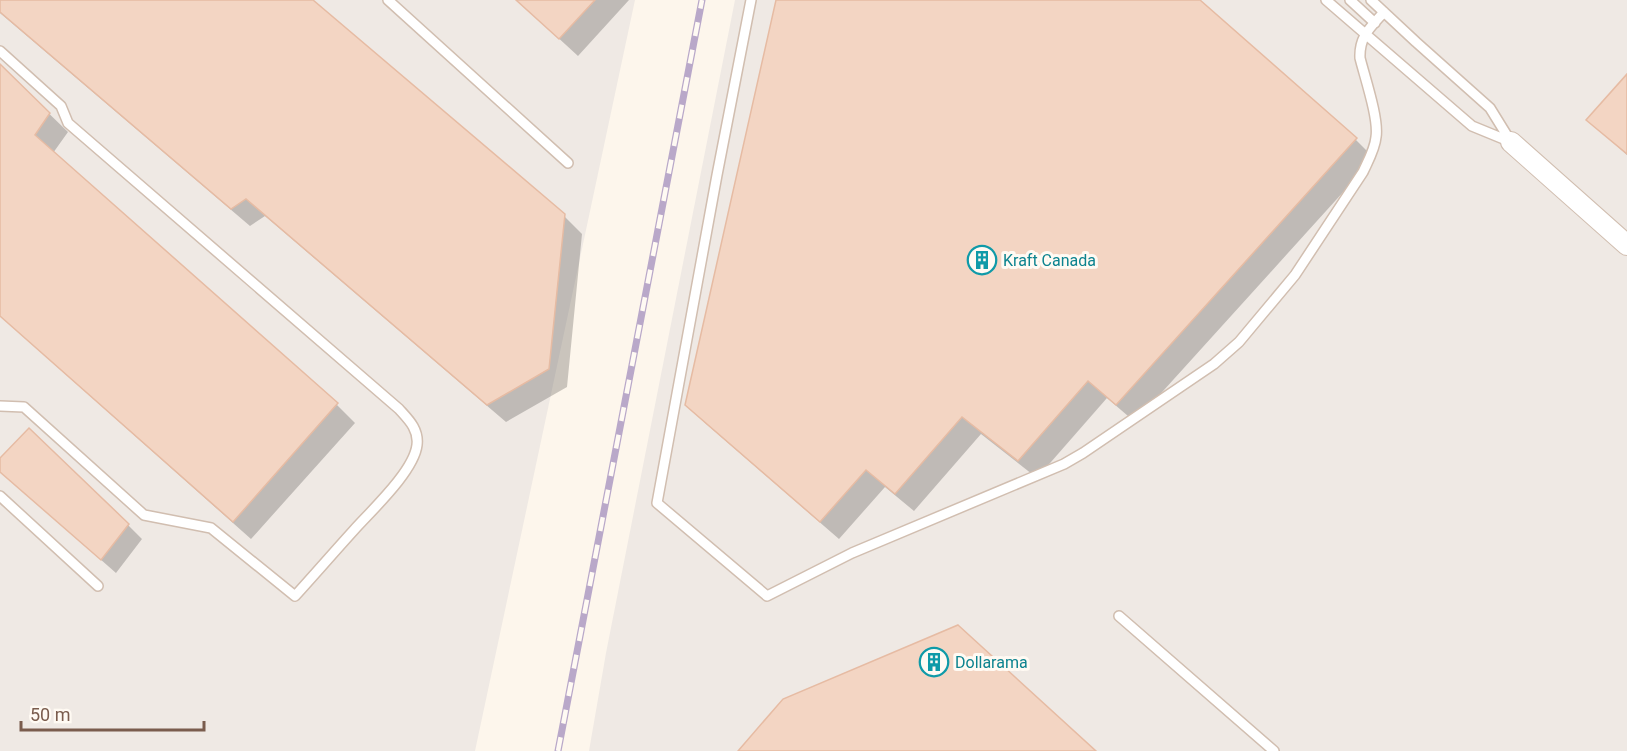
<svg xmlns="http://www.w3.org/2000/svg" width="1627" height="751" font-family="Roboto,sans-serif">
	<rect width="100%" height="100%" fill="#fdf6ec"/>
	<!-- industrial -->
	<path fill="#efe9e4" d="M 0,0 L 635,0 L 475,751 L 0,751 Z
		M 735,0 L 1627,0 L 1627,751 L 589,751 L 606,653 Z"/>
	<!-- shadow -->
	<path fill="#0003" d="M 0,0 L 311,0 L 564,216 L 582,234 L 567,387 L 506,422 L 265,216 L 250,226 L 0,13 Z
		M 517,0 L 629,0 L 578,56 Z
		M 777,0 L 1198,0 L 1356,140 L 1374,158 L 1135,422 L 1107,398 L 1037,478 L 981,434 L 914,511 L 885,487 L 839,539 L 705,423 L 686,405 Z
		M 0,66 L 68,132 L 53,153 L 337,405 L 355,423 L 251,539 L 0,316 Z
		M 1627,76 L 1627,155 L 1588,120 Z
		M 0,460 L 128,525 L 142,539 L 116,573 L 9,479 L 0,470 Z"/>
	<!-- building -->
	<path fill="#f3d5c3" stroke="#e6bba3" stroke-width="1.5" d="M 0,0 L 313,0 L 565,214 L 549,369 L 487,405 L 246,199 L 231,209 L 0,12 Z
		M 516,0 L 595,0 L 559,39 Z
		M 776,0 L 1200,0 L 1357,138 L 1116,405 L 1088,381 L 1018,461 L 962,417 L 895,494 L 866,470 L 820,522 L 685,405 Z
		M 0,64 L 50,113 L 35,135 L 338,403 L 233,522 L 0,316 Z
		M 1627,74 L 1627,154 L 1586,120 Z
		M 29,428 L 129,524 L 101,560 L 0,472 L 0,458 Z
		M 958,625 L 1096,751 L 738,751 L 783,699 Z"/>
	<g fill="none" stroke-linecap="round" stroke-linejoin="round">
		<!-- lane casing -->
		<g stroke="#d1beb0" stroke-width="12">
			<path id="lane" d="M 388,0 L 568,163
				M 751,0 L 717,175 L 657,503 L 767,596 L 852,553 L 1064,464 L 1083,453 L 1214,364 L 1239,342 L 1295,275 L 1363,172 C 1368,161 1375,149 1376,137 C 1379,119 1365,78 1360,58 C 1359,36 1371,27 1384,12
				M 1326,0 L 1472,126 L 1511,142
				M 1350,0 L 1375,23
				M 1371,0 L 1416,42 L 1490,108 L 1511,142
				M 0,51 L 61,106 L 68,123 L 399,409 C 408,419 419,429 417,445 C 414,471 372,510 354,530 C 334,552 315,574 295,596 L 211,528 L 144,515 L 24,407 L 0,406
				M 0,496 L 98,586
				M 1119,616 L 1274,751"/>
		</g>
		<!-- street casing -->
		<g stroke="#d1beb0" stroke-width="22">
			<path id="street" d="M 1511,142 L 1627,245"/>
		</g>
		<!-- lane -->
		<use href="#lane" stroke="#fff" stroke-width="9"/>
		<!-- street -->
		<use href="#street" stroke="#fff" stroke-width="20"/>
		<!-- rail casing -->
		<g stroke="#b9a8c9" stroke-width="7">
			<path id="rail" d="M 558,751 L 702,0"/>
		</g>
		<!-- rail -->
		<use href="#rail" stroke="#fffaf3" stroke-width="4.5" stroke-dasharray="14" stroke-linecap="butt"/>
	</g>
	<!-- icons -->
	<defs>
		<g id="building-ring" transform="scale(1.5)"><circle r="9.5" fill="#fffaf3" stroke="#0f9aa8" stroke-width="1.5"/><path d="M-4-6H4V6H1V3H-1V6H-4ZM-2.5-4.3h1.7v1.8h-1.7ZM.8-4.3h1.7v1.8H.8ZM-2.5-1h1.7V.8h-1.7ZM.8-1h1.7V.8H.8Z" fill="#0f9aa8"/></g>
	</defs>
	<g fill-rule="evenodd">
		<use href="#building-ring" x="982" y="260"/>
		<use href="#building-ring" x="934" y="662"/>
	</g>
	<g text-anchor="middle" stroke-width="6" stroke-linejoin="round" paint-order="stroke">
		<!-- culture labels -->
		<g font-size="16" fill="#0d838f" stroke="#fffaf3" text-anchor="start">
			<text x="1003" y="266">Kraft Canada</text>
			<text x="955" y="668">Dollarama</text>
		</g>
	</g>
	<!-- scale -->
	<path d="M21 721v9h183v-9" fill="none" stroke="#7a5c4d" stroke-width="3"/>
	<text x="30" y="721" font-size="18" fill="#7a5c4d" stroke="#fffaf3" stroke-width="4.5" paint-order="stroke">50 m</text>
</svg>
